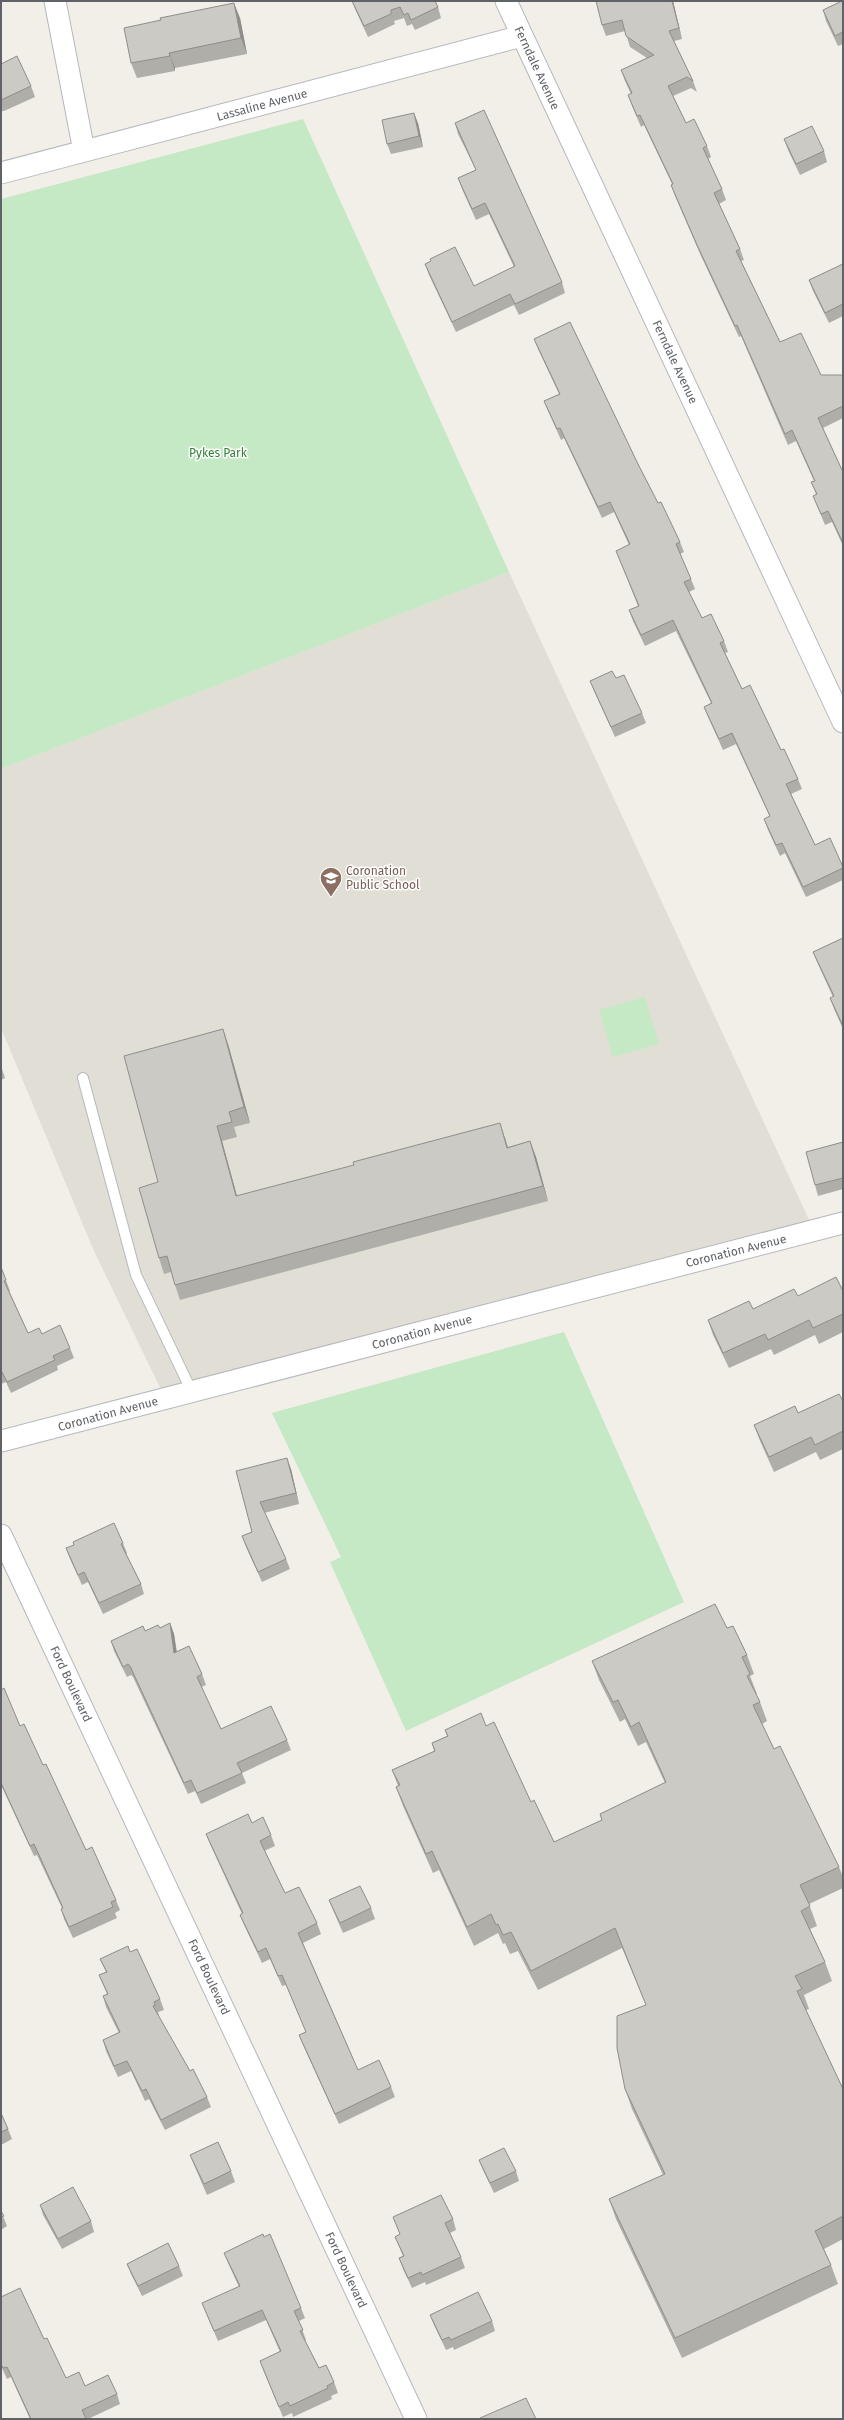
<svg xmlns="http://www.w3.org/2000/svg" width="844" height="2420" font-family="'Fira Sans',sans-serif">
	<rect width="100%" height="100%" fill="#f1efe8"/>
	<!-- education -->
	<path fill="#e1ded6" d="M 509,572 L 817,1237 L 166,1400 L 93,1249 L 1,1028 L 1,769 Z"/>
	<!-- green -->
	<path fill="#c5e8c5" d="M 303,119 L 509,572 L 1,769 L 1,199 Z
		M 645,997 L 659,1044 L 613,1057 L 599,1010 Z
		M 564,1332 L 684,1602 L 406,1731 L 330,1562 L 341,1557 L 272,1413 Z"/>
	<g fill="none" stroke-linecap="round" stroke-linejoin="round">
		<!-- lane casing -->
		<g stroke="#b5b8bc" stroke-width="12">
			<path id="lane" d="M 83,1078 L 136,1275 L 192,1392"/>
		</g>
		<!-- street casing -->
		<g stroke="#b5b8bc" stroke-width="23">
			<path id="street" d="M 55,1 L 84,151
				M 506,1 L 843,722
				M 1,173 L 522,36
				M 1,1441 L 843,1223
				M 1,1535 L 416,2419"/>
		</g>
		<!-- lane -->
		<use href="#lane" stroke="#fff" stroke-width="10"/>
		<!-- street -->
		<use href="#street" stroke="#fff" stroke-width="21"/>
	</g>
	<!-- wall -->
	<path fill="#afaea9" d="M 352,1 L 438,7 L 441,18 L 415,30 L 412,24 L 407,26 L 404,18 L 394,21 L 395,24 L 368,37 L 355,9 Z
		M 673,1 L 682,39 L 674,41 L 693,81 L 697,92 L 691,88 L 673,96 L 686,123 L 707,146 L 711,157 L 708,159 L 722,189 L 726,200 L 719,204 L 740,249 L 744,260 L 741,261 L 780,342 L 821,375 L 843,375 L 843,418 L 823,428 L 843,472 L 843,546 L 832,522 L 825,525 L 813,496 L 816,494 L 811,482 L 814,481 L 796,441 L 788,445 L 741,336 L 739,337 L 701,256 L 675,196 L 671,185 L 672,184 L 644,125 L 641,127 L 632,106 L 628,95 L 631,94 L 625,81 L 621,70 L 647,58 L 630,47 L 625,31 L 606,36 L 602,25 Z
		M 843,1 L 843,44 L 838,46 L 826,21 L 823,10 Z
		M 240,18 L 247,54 L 175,68 L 175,71 L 137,78 L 131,63 Z
		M 1,64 L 31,86 L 35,97 L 4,111 L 1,111 Z
		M 418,123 L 423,147 L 391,154 L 387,144 Z
		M 455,123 L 562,282 L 565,293 L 519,315 L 514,305 L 456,332 L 429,275 L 425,264 L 474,286 L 514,267 L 489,214 L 476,220 L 462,189 L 458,178 L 476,170 L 458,134 Z
		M 784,139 L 824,151 L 827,162 L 800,175 L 788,150 Z
		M 843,264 L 843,316 L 829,323 L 813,291 L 809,280 Z
		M 534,339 L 638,464 L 658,503 L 680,542 L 684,552 L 680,554 L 691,579 L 695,589 L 689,592 L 702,618 L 724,641 L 728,652 L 725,653 L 742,689 L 781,750 L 798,779 L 802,789 L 791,794 L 815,845 L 843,867 L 843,880 L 806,897 L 785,853 L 780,856 L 768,830 L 764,819 L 770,817 L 736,744 L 723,750 L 708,717 L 704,707 L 711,703 L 676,631 L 645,646 L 633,621 L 629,610 L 638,606 L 616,551 L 629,545 L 614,512 L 602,518 L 564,438 L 561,440 L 548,411 L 544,401 L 559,394 L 538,349 Z
		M 616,678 L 642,713 L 646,723 L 615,737 L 594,691 L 590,681 Z
		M 843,938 L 843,1029 L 834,1009 L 830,998 L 833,997 L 817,962 L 813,952 Z
		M 228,1044 L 250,1123 L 234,1127 L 237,1137 L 222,1141 L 237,1196 L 505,1138 L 508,1147 L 530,1141 L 536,1157 L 548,1201 L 180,1300 L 175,1285 L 171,1272 L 164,1274 L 159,1258 L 158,1182 Z
		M 1,1066 L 5,1078 L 1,1080 Z
		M 843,1142 L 843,1189 L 818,1196 L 815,1185 Z
		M 1,1267 L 10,1291 L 9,1291 L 28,1333 L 42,1334 L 70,1348 L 74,1358 L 57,1366 L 58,1370 L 11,1393 L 6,1382 L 1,1384 Z
		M 843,1291 L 843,1332 L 819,1344 L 815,1335 L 774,1355 L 771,1349 L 729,1368 L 713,1335 L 708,1320 L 753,1309 L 798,1296 Z
		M 843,1401 L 843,1449 L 820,1460 L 816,1452 L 774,1472 L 760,1441 L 754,1425 Z
		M 291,1469 L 299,1504 L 264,1513 L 286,1559 L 290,1569 L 262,1582 L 246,1547 L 242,1536 L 252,1532 L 236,1471 Z
		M 123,1543 L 127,1553 L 126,1554 L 141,1584 L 144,1594 L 103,1614 L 88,1582 L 82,1585 L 70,1559 L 66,1548 Z
		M 170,1623 L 174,1634 L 177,1652 L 202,1674 L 206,1685 L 201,1687 L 221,1729 L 287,1740 L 291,1750 L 242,1773 L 246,1783 L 201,1804 L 195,1791 L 188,1794 L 133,1677 L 131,1675 L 127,1677 L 114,1651 L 111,1641 L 145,1631 L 160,1628 Z
		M 727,1628 L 747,1655 L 754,1674 L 750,1676 L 757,1694 L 756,1694 L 760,1702 L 767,1721 L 762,1724 L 774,1749 L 839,1867 L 843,1877 L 843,1888 L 809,1904 L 817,1926 L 810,1929 L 825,1962 L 832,1981 L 804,1995 L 809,2009 L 806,2010 L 843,2089 L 843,2239 L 824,2249 L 831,2265 L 838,2284 L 682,2358 L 616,2219 L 609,2199 L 663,2175 L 632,2109 L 625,2089 L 646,2005 L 622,1948 L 538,1990 L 518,1951 L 510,1954 L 505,1943 L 503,1944 L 498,1933 L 474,1946 L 439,1870 L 433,1873 L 403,1806 L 396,1787 L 398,1786 L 392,1770 L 434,1751 L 432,1743 L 447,1736 L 445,1730 L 486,1726 L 554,1842 L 602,1820 L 600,1814 L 665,1783 L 646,1742 L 638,1746 L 625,1719 L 620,1722 L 599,1680 L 592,1661 Z
		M 1,1690 L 20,1726 L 43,1765 L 86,1850 L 116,1900 L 120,1910 L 115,1913 L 117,1918 L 73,1938 L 64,1919 L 61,1909 L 62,1908 L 37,1855 L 34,1856 L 1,1785 Z
		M 252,1823 L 271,1835 L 275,1846 L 264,1851 L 285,1893 L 317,1923 L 321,1934 L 303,1943 L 358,2070 L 391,2087 L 395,2097 L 339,2124 L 303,2045 L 299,2035 L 306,2032 L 286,1985 L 282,1986 L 270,1959 L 262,1963 L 244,1925 L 240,1915 L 242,1914 L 210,1844 L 206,1834 Z
		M 329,1900 L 371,1908 L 375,1919 L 343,1933 L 333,1910 Z
		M 130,1952 L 160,1999 L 164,2010 L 158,2012 L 159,2015 L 158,2016 L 190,2071 L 207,2097 L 211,2107 L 165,2130 L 149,2099 L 145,2101 L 131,2071 L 118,2077 L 106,2051 L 103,2040 L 119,2033 L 106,2007 L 103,1996 L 107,1994 L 99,1975 L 106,1972 L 100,1959 Z
		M 1,2113 L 8,2129 L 12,2139 L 1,2145 Z
		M 190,2155 L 231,2171 L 235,2182 L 207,2195 L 194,2165 Z
		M 479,2160 L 516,2171 L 519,2181 L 494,2193 L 483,2170 Z
		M 40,2205 L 91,2221 L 94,2232 L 62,2249 L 43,2215 Z
		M 1,2211 L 7,2226 L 1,2230 Z
		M 393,2217 L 453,2219 L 456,2230 L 450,2233 L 461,2257 L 465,2268 L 426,2285 L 425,2282 L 412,2288 L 403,2269 L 399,2258 L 403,2256 L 395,2237 L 400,2234 Z
		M 224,2253 L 301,2308 L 305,2318 L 299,2321 L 306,2340 L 305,2341 L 319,2368 L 334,2382 L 338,2393 L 331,2396 L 332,2399 L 293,2417 L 292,2413 L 283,2417 L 264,2372 L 260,2361 L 280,2352 L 266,2320 L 218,2341 L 206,2313 L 202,2303 L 239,2287 L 228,2263 Z
		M 127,2264 L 179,2266 L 183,2276 L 142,2296 L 131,2274 Z
		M 1,2297 L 44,2339 L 66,2378 L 85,2386 L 117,2394 L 120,2404 L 88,2419 L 30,2419 L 11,2377 L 7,2379 L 1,2366 Z
		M 430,2315 L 492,2321 L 495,2331 L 454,2350 L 453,2347 L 446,2350 L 434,2325 Z"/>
	<!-- shaded-wall -->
	<path fill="#8f8d8a" d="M 672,1 L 673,1 L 682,39 L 679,28 Z
		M 234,3 L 240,18 L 247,54 L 241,38 Z
		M 169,53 L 175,68 L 175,71 Z
		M 414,113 L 418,123 L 423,147 L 419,136 Z
		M 223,1029 L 228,1044 L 250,1123 L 244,1107 Z
		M 500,1123 L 505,1138 L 512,1163 L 507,1148 Z
		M 217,1126 L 222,1141 L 241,1211 L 236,1196 Z
		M 530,1141 L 536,1157 L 548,1201 L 543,1186 Z
		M 287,1458 L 291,1469 L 299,1504 L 296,1493 Z
		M 170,1623 L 174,1634 L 178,1663 L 174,1653 Z"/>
	<!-- building -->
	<path fill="#cccac5" stroke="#8f8d8a" d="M 352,1 L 435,1 L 438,7 L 411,20 L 408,13 L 404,15 L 400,7 L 391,10 L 391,14 L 364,26 Z
		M 596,1 L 672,1 L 679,28 L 669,31 L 693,81 L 687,77 L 668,86 L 686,123 L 694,119 L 707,146 L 703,148 L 722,189 L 714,193 L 740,249 L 736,251 L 780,342 L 801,333 L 821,375 L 843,375 L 843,406 L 818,418 L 843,472 L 843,543 L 828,511 L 821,514 L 813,496 L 817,494 L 811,482 L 815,481 L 792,430 L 785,434 L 737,325 L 735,326 L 697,245 L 671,185 L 673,184 L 640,115 L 637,116 L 628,95 L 632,93 L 621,70 L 654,55 L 626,36 L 622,20 L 602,25 Z
		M 842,1 L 843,1 L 843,32 L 835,36 L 823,10 Z
		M 234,3 L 241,38 L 169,53 L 170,56 L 131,63 L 124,28 L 161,20 L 160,18 Z
		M 17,56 L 31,86 L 1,100 L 1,64 Z
		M 484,110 L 562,282 L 515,304 L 510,294 L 452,322 L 425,264 L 431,261 L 430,259 L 455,247 L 474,286 L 515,266 L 485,203 L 472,209 L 458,178 L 476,170 L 455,123 Z
		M 414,113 L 419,136 L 387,144 L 382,120 Z
		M 812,126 L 824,151 L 796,164 L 784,139 Z
		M 843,264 L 843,304 L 825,313 L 809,280 Z
		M 570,322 L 638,464 L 658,503 L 661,502 L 680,542 L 676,544 L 691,579 L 684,582 L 702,618 L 711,614 L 724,641 L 720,643 L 742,689 L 750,685 L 781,750 L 784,749 L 798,779 L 786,784 L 815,845 L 830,838 L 843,867 L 843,868 L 803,887 L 782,843 L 776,845 L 764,819 L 770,816 L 732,733 L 719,739 L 704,707 L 712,703 L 673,620 L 641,635 L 629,610 L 639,606 L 616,551 L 630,544 L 610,502 L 598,507 L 560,428 L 557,429 L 544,401 L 560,394 L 534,339 Z
		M 612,671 L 616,678 L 624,675 L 642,713 L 611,727 L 590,681 Z
		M 843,938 L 843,1026 L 830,998 L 834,996 L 813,952 Z
		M 223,1029 L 244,1107 L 229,1112 L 232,1122 L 217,1126 L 236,1196 L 354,1165 L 353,1162 L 500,1123 L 507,1148 L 530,1141 L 543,1186 L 175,1285 L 167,1256 L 159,1258 L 139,1188 L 158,1182 L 124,1056 Z
		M 843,1142 L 843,1178 L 815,1185 L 806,1152 Z
		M 1,1267 L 6,1280 L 4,1281 L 28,1333 L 39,1328 L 42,1334 L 60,1325 L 70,1348 L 53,1356 L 55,1360 L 7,1382 L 2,1372 L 1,1372 Z
		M 836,1277 L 843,1291 L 843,1314 L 813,1328 L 809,1320 L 768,1340 L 765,1334 L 723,1353 L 708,1320 L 749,1301 L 753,1309 L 794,1289 L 798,1296 Z
		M 839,1394 L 843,1401 L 843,1431 L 815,1445 L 811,1437 L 769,1457 L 754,1425 L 795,1406 L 798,1413 Z
		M 287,1458 L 296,1493 L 260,1502 L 286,1559 L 258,1572 L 242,1536 L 252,1532 L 236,1471 Z
		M 114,1523 L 123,1543 L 121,1544 L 141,1584 L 99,1603 L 84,1572 L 78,1575 L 66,1548 L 74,1545 L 73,1542 Z
		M 715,1604 L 727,1628 L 733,1626 L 747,1655 L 742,1657 L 750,1674 L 747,1676 L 760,1702 L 753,1705 L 774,1749 L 780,1746 L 839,1867 L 800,1885 L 810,1906 L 801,1911 L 825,1962 L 795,1976 L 802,1989 L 797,1991 L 843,2089 L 843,2216 L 815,2231 L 831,2265 L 675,2338 L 609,2199 L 665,2174 L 625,2089 L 617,2048 L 617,2016 L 646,2005 L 615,1928 L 531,1971 L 511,1932 L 503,1935 L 498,1924 L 496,1925 L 491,1914 L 467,1927 L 432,1851 L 426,1854 L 396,1787 L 400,1785 L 392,1770 L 435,1751 L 432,1743 L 448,1736 L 445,1730 L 481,1713 L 486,1726 L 494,1722 L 531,1802 L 534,1800 L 554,1842 L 602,1820 L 600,1814 L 666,1782 L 639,1722 L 631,1727 L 618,1700 L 613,1702 L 592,1661 Z
		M 170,1623 L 174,1653 L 189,1646 L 202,1674 L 197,1677 L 221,1729 L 271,1706 L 287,1740 L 237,1763 L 242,1773 L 197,1793 L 191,1780 L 184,1783 L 130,1666 L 128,1664 L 123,1667 L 111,1641 L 143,1626 L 145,1631 L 158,1625 L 160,1628 Z
		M 4,1688 L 20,1726 L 24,1724 L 43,1765 L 46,1764 L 86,1850 L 92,1847 L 116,1900 L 111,1902 L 113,1907 L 69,1927 L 61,1909 L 63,1908 L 34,1844 L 30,1846 L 1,1783 L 1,1690 Z
		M 248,1814 L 252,1823 L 263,1817 L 271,1835 L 260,1841 L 285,1893 L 299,1887 L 317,1923 L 298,1933 L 358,2070 L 379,2060 L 391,2087 L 335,2114 L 299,2035 L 306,2032 L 282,1975 L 278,1976 L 266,1948 L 258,1952 L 240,1915 L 243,1913 L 206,1834 Z
		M 360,1886 L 371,1908 L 340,1923 L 329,1900 Z
		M 128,1946 L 130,1952 L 137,1949 L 160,1999 L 154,2002 L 155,2005 L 153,2006 L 190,2071 L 193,2069 L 207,2097 L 161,2120 L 146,2089 L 142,2091 L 127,2061 L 114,2066 L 103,2040 L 120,2032 L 103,1996 L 108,1994 L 99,1975 L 107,1972 L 100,1959 Z
		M 1,2113 L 8,2129 L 1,2132 Z
		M 218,2142 L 231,2171 L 204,2184 L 190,2155 Z
		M 504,2148 L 516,2171 L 490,2183 L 479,2160 Z
		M 73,2187 L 91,2221 L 58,2239 L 40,2205 Z
		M 441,2195 L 453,2219 L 445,2223 L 461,2257 L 422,2275 L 421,2272 L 408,2278 L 399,2258 L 404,2256 L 395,2237 L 400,2234 L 393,2217 Z
		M 1,2211 L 4,2216 L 1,2217 Z
		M 263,2234 L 264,2237 L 270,2234 L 301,2308 L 294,2311 L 303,2330 L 300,2331 L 319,2368 L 326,2365 L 334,2382 L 327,2386 L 328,2388 L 290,2406 L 288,2402 L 279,2407 L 260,2361 L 281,2351 L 262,2310 L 214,2331 L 202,2303 L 240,2286 L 224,2253 Z
		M 168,2243 L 179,2266 L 138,2286 L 127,2264 Z
		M 20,2288 L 44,2339 L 47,2338 L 66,2378 L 79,2372 L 85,2386 L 108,2375 L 117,2394 L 82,2410 L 86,2419 L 31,2419 L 7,2367 L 3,2368 L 1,2364 L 1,2297 Z
		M 478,2292 L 492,2321 L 451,2340 L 449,2337 L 442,2340 L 430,2315 Z
		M 526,2398 L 536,2419 L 481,2419 L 480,2418 Z"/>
	<!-- icons -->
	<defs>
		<g id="school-pin" transform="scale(1.15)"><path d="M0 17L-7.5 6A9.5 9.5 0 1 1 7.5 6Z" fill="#8d6e63" stroke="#fff"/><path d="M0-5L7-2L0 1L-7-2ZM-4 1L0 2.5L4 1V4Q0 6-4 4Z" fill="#fff"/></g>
	</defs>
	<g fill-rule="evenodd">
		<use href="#school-pin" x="331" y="878"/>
	</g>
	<g text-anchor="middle" stroke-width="3" stroke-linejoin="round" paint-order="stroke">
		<!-- street labels -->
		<g font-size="12" fill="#5f6368" stroke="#fff">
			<text transform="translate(537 68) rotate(65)" y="4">Ferndale Avenue</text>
			<text transform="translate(262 105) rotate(-15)" y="4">Lassaline Avenue</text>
			<text transform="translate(675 362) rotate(65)" y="4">Ferndale Avenue</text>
			<text transform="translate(736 1251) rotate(-14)" y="4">Coronation Avenue</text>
			<text transform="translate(422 1332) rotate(-15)" y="4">Coronation Avenue</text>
			<text transform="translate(108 1414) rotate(-15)" y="4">Coronation Avenue</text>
			<text transform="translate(71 1684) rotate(65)" y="4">Ford Boulevard</text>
			<text transform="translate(209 1977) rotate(65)" y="4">Ford Boulevard</text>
			<text transform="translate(346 2270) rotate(65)" y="4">Ford Boulevard</text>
		</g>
		<!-- park labels -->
		<g font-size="12" fill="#348238" stroke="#fff">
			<text x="218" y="457">Pykes Park</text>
		</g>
		<!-- education labels -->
		<g font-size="12" fill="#785e54" stroke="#fff" text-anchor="start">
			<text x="346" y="875">Coronation<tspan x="346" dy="14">Public School</tspan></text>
		</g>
	</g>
	<!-- border -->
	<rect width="844" height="2420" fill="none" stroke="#5f6368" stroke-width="4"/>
</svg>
